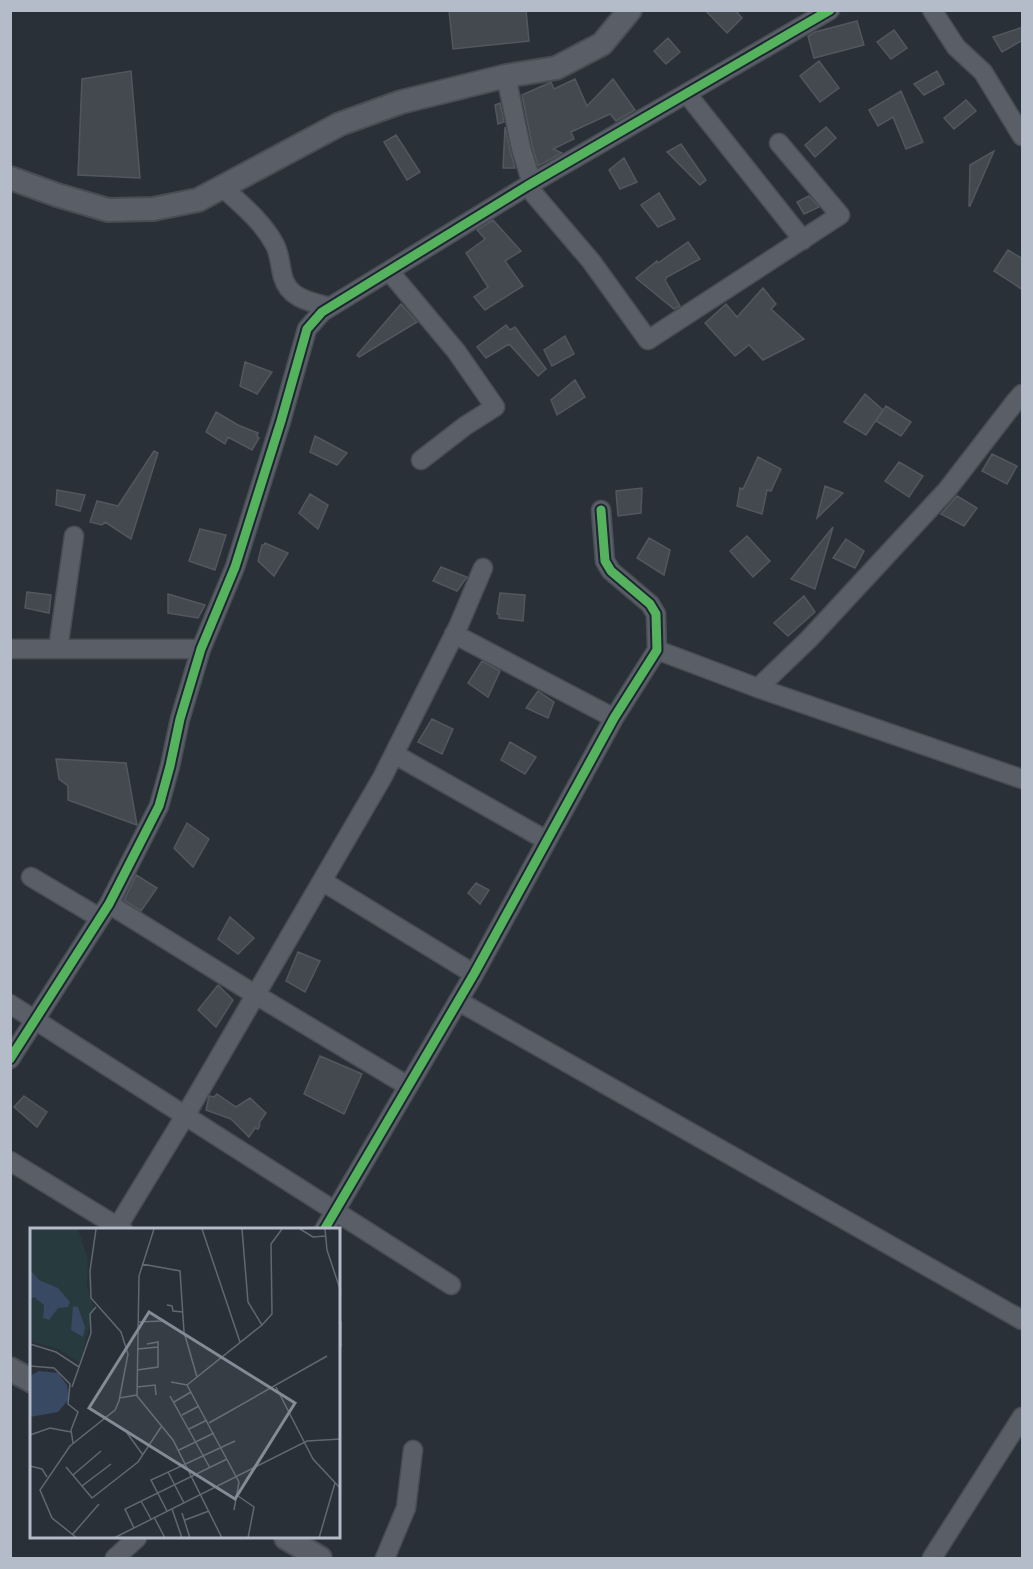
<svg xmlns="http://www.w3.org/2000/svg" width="1033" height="1569" font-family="'Exo 2',sans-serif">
	<rect width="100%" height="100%" fill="#2a3038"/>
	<!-- building -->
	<path fill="#444950" stroke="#52575f" stroke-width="1.5" d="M 449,10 L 526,10 L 529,41 L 453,49 Z
		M 705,10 L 735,10 L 742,18 L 727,33 Z
		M 857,21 L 864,45 L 814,58 L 808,36 L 815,32 Z
		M 1023,27 L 1023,40 L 1002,52 L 993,37 Z
		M 894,30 L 907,48 L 891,59 L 877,42 Z
		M 668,38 L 680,52 L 666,64 L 654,51 Z
		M 819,61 L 839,88 L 820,102 L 800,76 Z
		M 131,71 L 140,178 L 78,175 L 82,79 Z
		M 937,71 L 944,84 L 924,95 L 914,84 Z
		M 575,79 L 587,106 L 613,79 L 635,110 L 616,121 L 610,114 L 571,132 L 574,139 L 553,149 L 562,153 L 538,166 L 532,145 L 522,95 L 549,83 L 551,82 L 554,89 Z
		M 901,91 L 923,142 L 906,149 L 893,117 L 878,126 L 869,110 Z
		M 966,100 L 976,111 L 954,129 L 944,118 Z
		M 500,103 L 504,122 L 498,124 L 495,105 Z
		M 505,127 L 510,150 L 515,168 L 503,168 Z
		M 826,127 L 836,138 L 815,157 L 805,145 Z
		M 396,135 L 420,172 L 407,180 L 384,142 Z
		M 681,144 L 706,180 L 700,185 L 667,152 Z
		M 994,151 L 970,206 L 969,206 L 970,165 Z
		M 624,158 L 637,182 L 620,189 L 609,170 Z
		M 659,193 L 675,219 L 658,227 L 641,205 Z
		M 809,196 L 819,207 L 804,214 L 797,202 Z
		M 493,220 L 521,251 L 505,261 L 523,286 L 485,310 L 474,297 L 488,287 L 466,253 L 485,239 L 477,230 Z
		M 688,242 L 700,259 L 667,277 L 665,280 L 680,306 L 674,309 L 636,278 L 657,261 L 658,263 Z
		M 1008,250 L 1023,259 L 1023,290 L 994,271 Z
		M 763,288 L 776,304 L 771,309 L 804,339 L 763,360 L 749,345 L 735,356 L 705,323 L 726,304 L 737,317 Z
		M 401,304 L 417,322 L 359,357 L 357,355 Z
		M 506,325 L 510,330 L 515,327 L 546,369 L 538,376 L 509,344 L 486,358 L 477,347 Z
		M 565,336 L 574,354 L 552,366 L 544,350 Z
		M 245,362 L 272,372 L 257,394 L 240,386 Z
		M 575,380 L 585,397 L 557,415 L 551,400 Z
		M 865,394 L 883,410 L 866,435 L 844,422 Z
		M 886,406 L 911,422 L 901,436 L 876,421 Z
		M 216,412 L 238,425 L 258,433 L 257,436 L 259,438 L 252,450 L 228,437 L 225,444 L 206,432 Z
		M 315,436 L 347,453 L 337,465 L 310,452 Z
		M 154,451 L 158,453 L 131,539 L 105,522 L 102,525 L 90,522 L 97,501 L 118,506 Z
		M 992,454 L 1017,466 L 1007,484 L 982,471 Z
		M 758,457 L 781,469 L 771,491 L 767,490 L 762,514 L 737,506 L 740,488 L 743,489 Z
		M 899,462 L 923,476 L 909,497 L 885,481 Z
		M 825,486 L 843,493 L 817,518 Z
		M 642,488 L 641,513 L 618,516 L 616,491 Z
		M 57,490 L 85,495 L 80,511 L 56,505 Z
		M 310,494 L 328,505 L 318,529 L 299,513 Z
		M 957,496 L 977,508 L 964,526 L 941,514 Z
		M 833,527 L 815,589 L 791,579 Z
		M 200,529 L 226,535 L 215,570 L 189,561 Z
		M 747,536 L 770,561 L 753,577 L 730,551 Z
		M 649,538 L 670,550 L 664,575 L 637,558 Z
		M 846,539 L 864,551 L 855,568 L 833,558 Z
		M 265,543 L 288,553 L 274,576 L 258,561 L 262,545 L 264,545 Z
		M 441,567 L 467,577 L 457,591 L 433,581 Z
		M 27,592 L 51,595 L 49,613 L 25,608 Z
		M 500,593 L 525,595 L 523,621 L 499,618 L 499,614 L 497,614 Z
		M 168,594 L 205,605 L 198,618 L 168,613 Z
		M 804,596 L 815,612 L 788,636 L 774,623 Z
		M 482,661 L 500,671 L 488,697 L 468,683 Z
		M 538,691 L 554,702 L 548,718 L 526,708 Z
		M 432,719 L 453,729 L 442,754 L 418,742 Z
		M 510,742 L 536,757 L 525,774 L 501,760 Z
		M 56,759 L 126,763 L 137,825 L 68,800 L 68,786 L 59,779 Z
		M 187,823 L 209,839 L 193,867 L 174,848 Z
		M 136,875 L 157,888 L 141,911 L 124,900 Z
		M 476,883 L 489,890 L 480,904 L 468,893 Z
		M 230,917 L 254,938 L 238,954 L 218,939 Z
		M 298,952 L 320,961 L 305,992 L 286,981 Z
		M 218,985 L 233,1000 L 216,1027 L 198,1010 Z
		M 320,1056 L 362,1074 L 344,1114 L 304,1094 Z
		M 217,1094 L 236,1107 L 250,1098 L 266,1113 L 259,1123 L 260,1125 L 258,1129 L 255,1128 L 249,1137 L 231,1119 L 206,1110 L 209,1096 L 214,1097 Z
		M 24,1096 L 47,1112 L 37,1127 L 14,1107 Z"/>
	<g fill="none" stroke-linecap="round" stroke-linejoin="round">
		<!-- minor casing -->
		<g stroke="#484c53" stroke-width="21">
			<path id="minor" d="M 932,10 L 956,47 L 983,72 L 1022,136
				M 506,76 L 521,148 L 532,184
				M 687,94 L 803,240
				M 527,186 L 591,261 L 648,340 L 840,215 L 779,143
				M 222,187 C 241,204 263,222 275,245 C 280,255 280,266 283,277 C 289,299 311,302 330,307
				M 389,271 L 456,351 L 495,407 L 465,426 L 421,460
				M 454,634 L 614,718
				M 10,649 L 201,649
				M 58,649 L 74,536
				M 657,650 L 758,688 L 1022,779
				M 758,688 L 809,639 L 947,490 L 1015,402 L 1022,394
				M 394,754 L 546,840
				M 31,877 L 100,918
				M 322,881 L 474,974
				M 109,904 L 256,995 L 408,1086
				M 458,1001 L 1022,1320
				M 10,1004 L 451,1285
				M 10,1059 L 109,904 L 159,806 L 170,766 L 180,719 L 201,649 L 235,567 L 281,421 L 307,329 L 322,312 L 527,186 L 830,10
				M 10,1161 L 123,1230
				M 118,1226 L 185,1116 L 382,778 L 458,627 L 483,568
				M 324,1230 L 474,974 L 614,718 L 657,650 L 656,614 L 650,604 L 611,571 L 605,561 L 601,510
				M 115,1558 L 137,1538
				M 385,1558 L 406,1508 L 413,1450
				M 932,1558 L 1022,1417"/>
		</g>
		<!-- tertiary casing -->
		<g stroke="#484c53" stroke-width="26">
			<path id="tertiary" d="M 10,178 L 57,195 L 108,210 L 153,209 L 198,200 L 340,124 L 401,102 L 506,76 L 556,68 L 602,44 L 630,10
				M 10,1369 L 32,1381
				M 286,1538 L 320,1558"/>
		</g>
		<!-- minor -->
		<use href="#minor" stroke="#5a5e66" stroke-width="18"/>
		<!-- tertiary -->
		<use href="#tertiary" stroke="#5a5e66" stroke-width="22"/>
		<!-- cycleway casing -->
		<g stroke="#1d2633" stroke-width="13">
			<path id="cycleway" d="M 10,1059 L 109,904 L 159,806 L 170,766 L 180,719 L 201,649 L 235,567 L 281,421 L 307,329 L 322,312 L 527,186 L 830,10
				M 324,1230 L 474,974 L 614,718 L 657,650 L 656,614 L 650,604 L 611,571 L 605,561 L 601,510"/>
		</g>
		<!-- cycleway -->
		<use href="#cycleway" stroke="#56b35d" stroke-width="9"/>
	</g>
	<!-- overview -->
	<g transform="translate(30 1228)">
		<rect width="310" height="310" fill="#2a3038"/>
		<path d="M 0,1 L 47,1 L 50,7 L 58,32 L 57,59 L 64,79 L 50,135 L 28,121 L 0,113 Z" fill="#273a3e"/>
		<path d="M 0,42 L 9,52 L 28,60 L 40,74 L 38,79 L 28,80 L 19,92 L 13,90 L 14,77 L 4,69 L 0,71 ZM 43,78 L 48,79 L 55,99 L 53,109 L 41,102 ZM 9,143 L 28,145 L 37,157 L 39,171 L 28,184 L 0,189 L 0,148 Z" fill="#384963"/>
		<path fill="none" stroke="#616872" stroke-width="1.5" d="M 124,1 L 109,48 L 107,168 L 143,212 L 192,310M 172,1 L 210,114M 270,1 L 283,9 L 295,8M 295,1 L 297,22 L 311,64M 112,36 L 150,43 L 154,104 L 167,149M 137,77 L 142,78 L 143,83 L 153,84M 311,93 L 311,119M 108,94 L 132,93M 232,97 L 242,86 L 241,16 L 252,1M 0,116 L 26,124 L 49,139M 108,121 L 128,119M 0,138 L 24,140 L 40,156 L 38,176 L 48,184 L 41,202 L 43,215M 107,142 L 128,139 L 128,114 L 117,116M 141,154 L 157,157 L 232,97 L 218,74 L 212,1M 157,157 L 209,254 L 204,282M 42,159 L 61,105 L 60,86 L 66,79M 107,159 L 125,157 L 126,167M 246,159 L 283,231 L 311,261M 140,168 L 180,240M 89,170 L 107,167M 144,174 L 161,164M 152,187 L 169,178M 179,195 L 297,128M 159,201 L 177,192M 97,205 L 113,227M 0,207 L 20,200 L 41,204M 149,222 L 184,205M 0,238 L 12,241 L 17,249M 36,239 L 62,270 L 108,234 L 131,199M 138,244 L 154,275M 43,247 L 71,223M 52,258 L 81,236M 208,268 L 224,279 L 218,310M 111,273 L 121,291M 142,281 L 152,310M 137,283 L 121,252 L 205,213M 152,285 L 160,310M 124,289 L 135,310M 155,292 L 179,283M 104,300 L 95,281 L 197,231M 42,307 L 69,276M 47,310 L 22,290 L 10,262 L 40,218 L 85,182 L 89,173 L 98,126 L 91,104 L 61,70 L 60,43 L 66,1M 84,310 L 277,213 L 311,211M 289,310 L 305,255"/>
		<path fill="#848b96" fill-opacity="0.15" stroke="#848b96" stroke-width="3" d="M 119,84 L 265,175 L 205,271 L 59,180 Z"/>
		<rect width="310" height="310" fill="none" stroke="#b4bcc9" stroke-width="3"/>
	</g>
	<!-- border -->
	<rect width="1033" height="1569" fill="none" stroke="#b4bcc9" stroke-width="24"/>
</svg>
